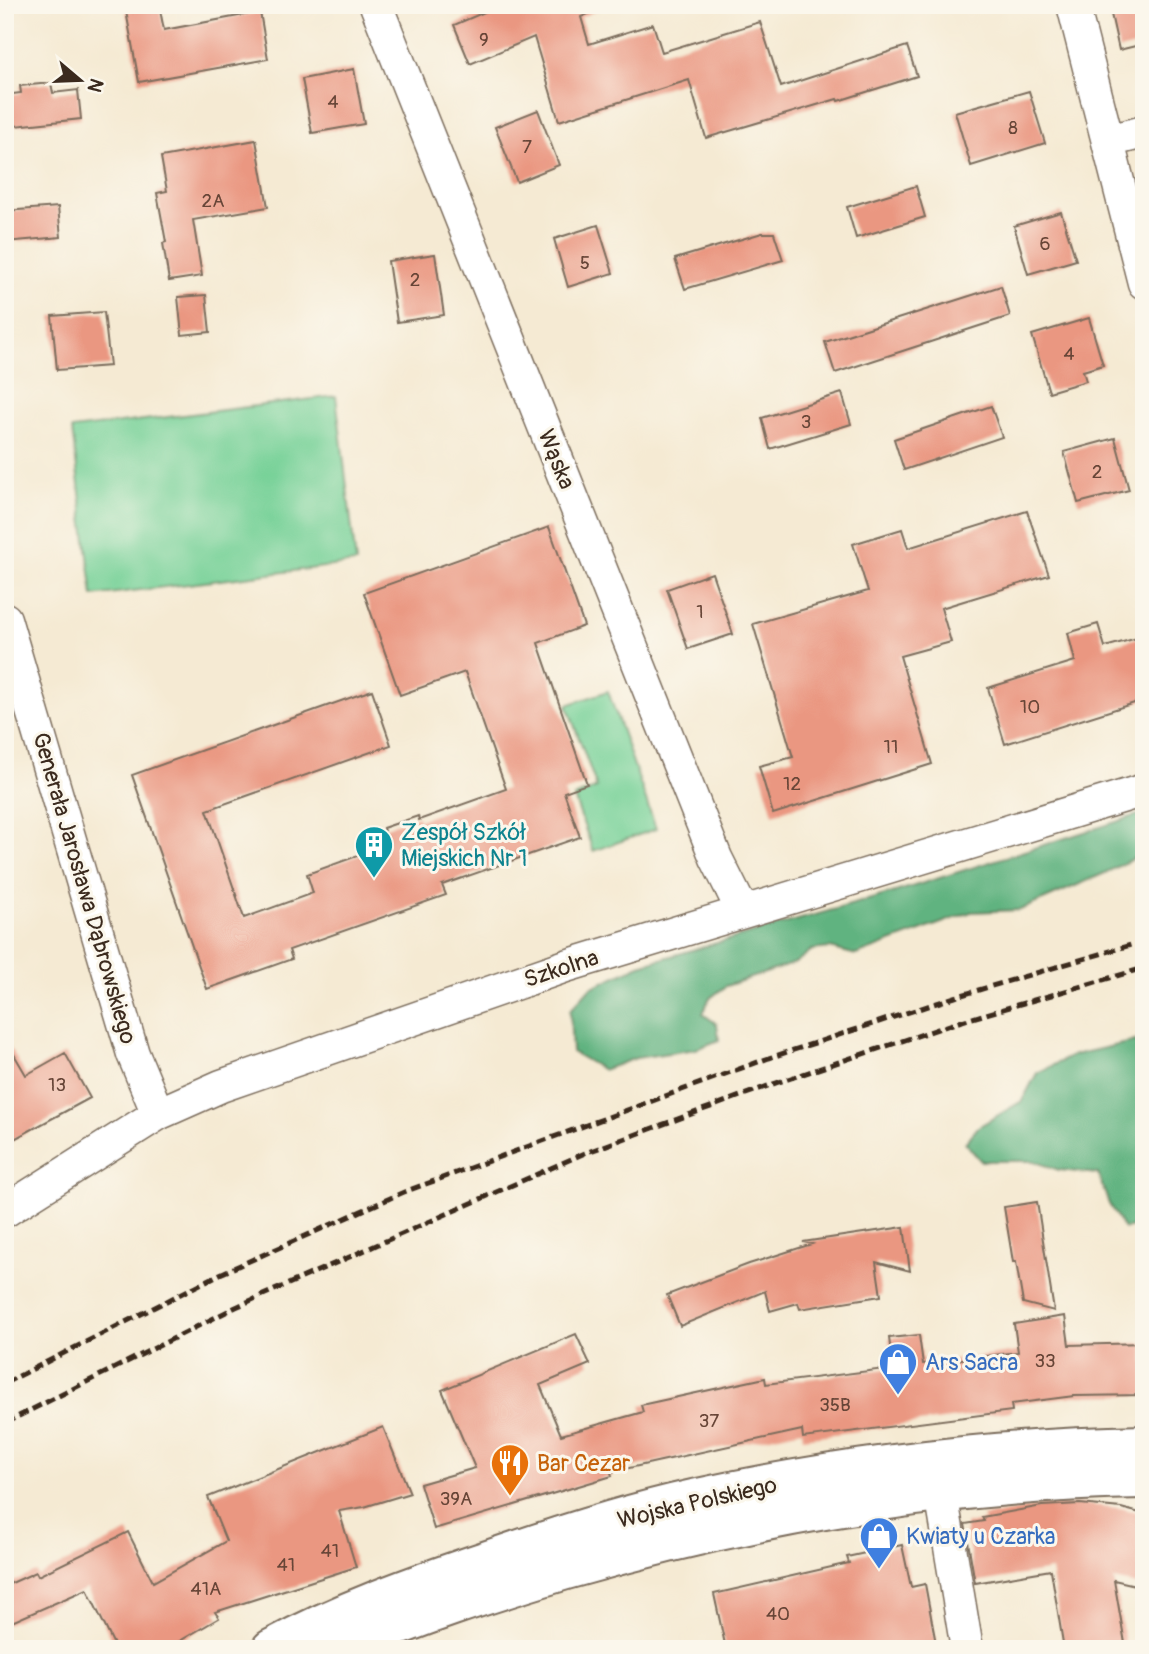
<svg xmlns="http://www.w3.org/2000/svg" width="1149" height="1654" font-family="Pangolin,sans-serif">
	<rect width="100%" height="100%" fill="#fbf7ec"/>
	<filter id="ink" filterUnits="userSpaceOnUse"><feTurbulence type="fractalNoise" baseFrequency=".0143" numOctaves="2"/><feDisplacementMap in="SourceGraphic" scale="14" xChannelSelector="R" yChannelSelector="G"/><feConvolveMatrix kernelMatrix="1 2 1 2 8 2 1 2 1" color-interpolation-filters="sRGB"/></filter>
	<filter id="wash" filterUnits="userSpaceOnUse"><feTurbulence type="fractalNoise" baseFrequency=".00686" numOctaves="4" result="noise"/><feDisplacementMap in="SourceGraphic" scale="28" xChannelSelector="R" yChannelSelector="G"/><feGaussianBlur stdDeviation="1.57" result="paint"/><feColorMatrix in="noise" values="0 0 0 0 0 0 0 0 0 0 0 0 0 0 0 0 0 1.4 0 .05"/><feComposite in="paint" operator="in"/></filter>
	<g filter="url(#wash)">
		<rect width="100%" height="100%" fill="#f5ead3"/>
		<!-- green -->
		<path fill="#77d198" stroke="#597e5b" stroke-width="2" d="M 336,396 L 356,563 L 93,596 L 72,429 Z
			M 608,691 L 656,829 L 593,851 L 574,797 L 597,788 L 567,705 Z"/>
		<!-- forest -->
		<path fill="#61b380" stroke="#4e6e4f" stroke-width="2" d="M 1144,813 L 1144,853 L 1105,873 L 1020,910 L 971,912 L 856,955 L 830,948 L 812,950 L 795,963 L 726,986 L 709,999 L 703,1014 L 717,1024 L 719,1040 L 696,1049 L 636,1058 L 603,1070 L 572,1052 L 570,1010 L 590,988 L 640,965 L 892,893 Z
			M 1144,1039 L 1144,1225 L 1124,1229 L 1109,1204 L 1098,1174 L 1059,1170 L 1033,1161 L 981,1161 L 965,1143 L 978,1127 L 1022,1101 L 1037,1073 L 1074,1055 Z"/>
		<g id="blocks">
			<!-- building -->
			<path fill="#ea9781" d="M 159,5 L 164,30 L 260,12 L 268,59 L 139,82 L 126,11 Z
				M 501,5 L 609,5 L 581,17 L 589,44 L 653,24 L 662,52 L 760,22 L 781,87 L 907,46 L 917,76 L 838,101 L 837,99 L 706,138 L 689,80 L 559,121 L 534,37 L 470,64 L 454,25 Z
				M 1109,5 L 1144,5 L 1144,44 L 1119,50 Z
				M 354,69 L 364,124 L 312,133 L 302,79 Z
				M 51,83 L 53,93 L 78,90 L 81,119 L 5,127 L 5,95 L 21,93 L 20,86 Z
				M 1029,91 L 1045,143 L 971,166 L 955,112 Z
				M 538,110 L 559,165 L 517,182 L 495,127 Z
				M 256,140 L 268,207 L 193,220 L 202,276 L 169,281 L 163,243 L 166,242 L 157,193 L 167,191 L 161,157 Z
				M 916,186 L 925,217 L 856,238 L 847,207 Z
				M 58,207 L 61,237 L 5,242 L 5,211 Z
				M 1061,212 L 1076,260 L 1028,274 L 1014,226 Z
				M 598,225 L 613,273 L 568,287 L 554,239 Z
				M 762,233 L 774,233 L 783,260 L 685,289 L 675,259 Z
				M 435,254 L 444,315 L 397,322 L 388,261 Z
				M 1001,286 L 1010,316 L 835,373 L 825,342 Z
				M 206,295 L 210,332 L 182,335 L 178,297 Z
				M 104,312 L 110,366 L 57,370 L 52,316 Z
				M 1089,318 L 1103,365 L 1083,371 L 1086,381 L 1049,392 L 1032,335 Z
				M 842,393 L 851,424 L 770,449 L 762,418 Z
				M 991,406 L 1002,437 L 904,470 L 894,439 Z
				M 1115,438 L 1129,490 L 1078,503 L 1064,452 Z
				M 1027,511 L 1049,575 L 941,608 L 951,642 L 900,656 L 932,764 L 773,814 L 759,766 L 793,757 L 753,624 L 868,591 L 853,544 L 902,529 L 908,548 Z
				M 549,527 L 584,626 L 538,643 L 587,784 L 564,792 L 580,837 L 442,885 L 446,895 L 289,950 L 292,959 L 207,989 L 132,775 L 372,690 L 391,745 L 207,810 L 244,918 L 313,893 L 307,874 L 388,845 L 383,828 L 418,816 L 419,820 L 506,789 L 465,672 L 400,695 L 364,593 Z
				M 712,573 L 733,634 L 688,649 L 667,589 Z
				M 1098,624 L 1105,647 L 1144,636 L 1144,700 L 1005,744 L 988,688 L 1075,661 L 1068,633 Z
				M 5,1039 L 26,1075 L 65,1053 L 90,1098 L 5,1144 Z
				M 1037,1202 L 1054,1311 L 1023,1303 L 1016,1262 L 1013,1262 L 1004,1207 Z
				M 904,1227 L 910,1271 L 876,1262 L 881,1296 L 800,1309 L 798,1303 L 770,1311 L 765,1291 L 680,1326 L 667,1295 L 749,1264 L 812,1244 L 803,1242 Z
				M 1065,1316 L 1069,1345 L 1144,1343 L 1144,1395 L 1074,1396 L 1011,1404 L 1012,1411 L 803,1438 L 802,1430 L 611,1472 L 612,1476 L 434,1529 L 420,1484 L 475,1468 L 442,1390 L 576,1334 L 590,1364 L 540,1385 L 561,1435 L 643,1412 L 641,1405 L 765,1378 L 766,1384 L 893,1368 L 889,1338 L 919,1335 L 923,1364 L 1018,1352 L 1014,1324 Z
				M 383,1427 L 410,1493 L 364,1507 L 339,1511 L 356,1567 L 215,1612 L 219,1618 L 166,1649 L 116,1649 L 87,1589 L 5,1625 L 5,1586 L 36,1572 L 38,1576 L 128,1532 L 153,1582 L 226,1541 L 208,1497 Z
				M 1080,1504 L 1121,1508 L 1144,1514 L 1144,1587 L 1114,1580 L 1126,1649 L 1064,1649 L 1051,1570 L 975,1583 L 965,1524 L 984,1521 L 982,1517 L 1042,1506 Z
				M 902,1545 L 911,1587 L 925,1584 L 937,1649 L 726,1649 L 714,1594 L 849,1563 L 847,1557 Z"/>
		</g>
	</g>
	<g filter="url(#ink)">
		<use href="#blocks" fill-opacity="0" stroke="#7c6d5d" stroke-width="2"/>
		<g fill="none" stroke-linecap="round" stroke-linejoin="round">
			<!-- minor casing -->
			<g stroke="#7c6d5d" stroke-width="35">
				<path id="minor" d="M 376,5 L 716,858 L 742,910
					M 1073,5 L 1144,283
					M 1108,141 L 1144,132
					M 5,619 L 133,1054 L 158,1114
					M 5,1211 L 158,1114 L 221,1086 L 566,966 L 1144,790
					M 937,1469 L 967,1649"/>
			</g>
			<!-- primary casing -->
			<g stroke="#7c6d5d" stroke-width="42">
				<path id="primary" d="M 271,1649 C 341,1611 416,1584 491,1559 C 557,1536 625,1514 693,1499 C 839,1467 995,1448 1144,1445
					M 342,1649 C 414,1617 490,1593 566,1570 C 754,1516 948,1482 1144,1479"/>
			</g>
			<!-- minor -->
			<use href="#minor" stroke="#fff" stroke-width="32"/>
			<!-- primary -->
			<use href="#primary" stroke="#fff" stroke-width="38"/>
			<!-- rail -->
			<path stroke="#3b2a1e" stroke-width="5" stroke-dasharray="10 5" stroke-linecap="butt" d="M 5,1383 L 220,1274 L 404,1192 L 769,1058 L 955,997 L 1144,941
				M 5,1423 L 236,1307 L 585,1153 L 776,1083 L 962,1021 L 1144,968"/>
		</g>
	</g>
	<!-- icons -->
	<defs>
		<g id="building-pin" transform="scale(2.0125)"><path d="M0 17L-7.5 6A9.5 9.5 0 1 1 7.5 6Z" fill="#0f9aa8" stroke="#fbf7ec"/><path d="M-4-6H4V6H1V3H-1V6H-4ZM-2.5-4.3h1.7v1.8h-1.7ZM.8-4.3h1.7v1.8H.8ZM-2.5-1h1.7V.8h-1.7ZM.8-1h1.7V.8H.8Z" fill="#fff"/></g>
		<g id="shop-pin" transform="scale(2.0125)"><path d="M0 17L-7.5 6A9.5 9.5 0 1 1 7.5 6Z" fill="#3f7fe0" stroke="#fbf7ec"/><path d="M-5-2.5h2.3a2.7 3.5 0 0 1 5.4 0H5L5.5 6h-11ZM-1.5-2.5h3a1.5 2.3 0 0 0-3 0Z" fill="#fff"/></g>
		<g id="restaurant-pin" transform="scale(2.0125)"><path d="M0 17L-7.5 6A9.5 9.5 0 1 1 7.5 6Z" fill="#e8710a" stroke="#fbf7ec"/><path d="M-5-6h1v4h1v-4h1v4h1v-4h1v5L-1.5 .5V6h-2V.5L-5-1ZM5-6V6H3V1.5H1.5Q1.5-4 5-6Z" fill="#fff"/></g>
	</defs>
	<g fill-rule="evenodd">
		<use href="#building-pin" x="374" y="845"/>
		<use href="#shop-pin" x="898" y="1362"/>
		<use href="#restaurant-pin" x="510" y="1463"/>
		<use href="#shop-pin" x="879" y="1536"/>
	</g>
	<g text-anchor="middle" stroke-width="6" stroke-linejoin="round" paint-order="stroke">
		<!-- number labels -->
		<g font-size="19" fill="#674537">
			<text x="484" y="46">9</text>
			<text x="333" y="108">4</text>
			<text x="1013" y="134">8</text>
			<text x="527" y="153">7</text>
			<text x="213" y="207">2A</text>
			<text x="1045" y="250">6</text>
			<text x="585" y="269">5</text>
			<text x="415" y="286">2</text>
			<text x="1069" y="360">4</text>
			<text x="806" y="428">3</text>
			<text x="1097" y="478">2</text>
			<text x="700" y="618">1</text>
			<text x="1030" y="713">10</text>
			<text x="891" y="753">11</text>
			<text x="792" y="790">12</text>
			<text x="57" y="1091">13</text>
			<text x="1045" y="1367">33</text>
			<text x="835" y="1411">35B</text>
			<text x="709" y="1427">37</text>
			<text x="456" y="1505">39A</text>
			<text x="330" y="1557">41</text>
			<text x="286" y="1571">41</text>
			<text x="206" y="1595">41A</text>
			<text x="778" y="1620">40</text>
		</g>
		<!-- street labels -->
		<g font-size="23" fill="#3b2a1e" stroke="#fbf7ec">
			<text transform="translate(557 459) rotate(68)" y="8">Wąska</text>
			<text transform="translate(85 888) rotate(74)" y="8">Generała Jarosława Dąbrowskiego</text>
			<text transform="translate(561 968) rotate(-18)" y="8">Szkolna</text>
			<text transform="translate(697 1502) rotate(-13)" y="8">Wojska Polskiego</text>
		</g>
		<!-- culture labels -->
		<g font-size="23" fill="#0d838f" stroke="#fbf7ec" text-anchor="start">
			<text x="401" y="840">Zespół Szkół<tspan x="401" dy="26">Miejskich Nr 1</tspan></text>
		</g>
		<!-- shop labels -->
		<g font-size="23" fill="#366cbe" stroke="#fbf7ec" text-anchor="start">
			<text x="925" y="1370">Ars Sacra</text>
			<text x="906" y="1544">Kwiaty u Czarka</text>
		</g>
		<!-- food labels -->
		<g font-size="23" fill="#c56008" stroke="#fbf7ec" text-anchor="start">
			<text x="537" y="1471">Bar Cezar</text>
		</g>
	</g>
	<!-- margin -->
	<rect width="1149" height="1654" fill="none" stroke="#fbf7ec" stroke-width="28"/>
	<!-- north arrow -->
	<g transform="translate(80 80) rotate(109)" stroke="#fbf7ec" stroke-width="5" paint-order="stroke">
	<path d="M0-5L12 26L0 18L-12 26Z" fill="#3b2a1e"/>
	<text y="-10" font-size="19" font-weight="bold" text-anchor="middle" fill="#3b2a1e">N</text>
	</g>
</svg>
